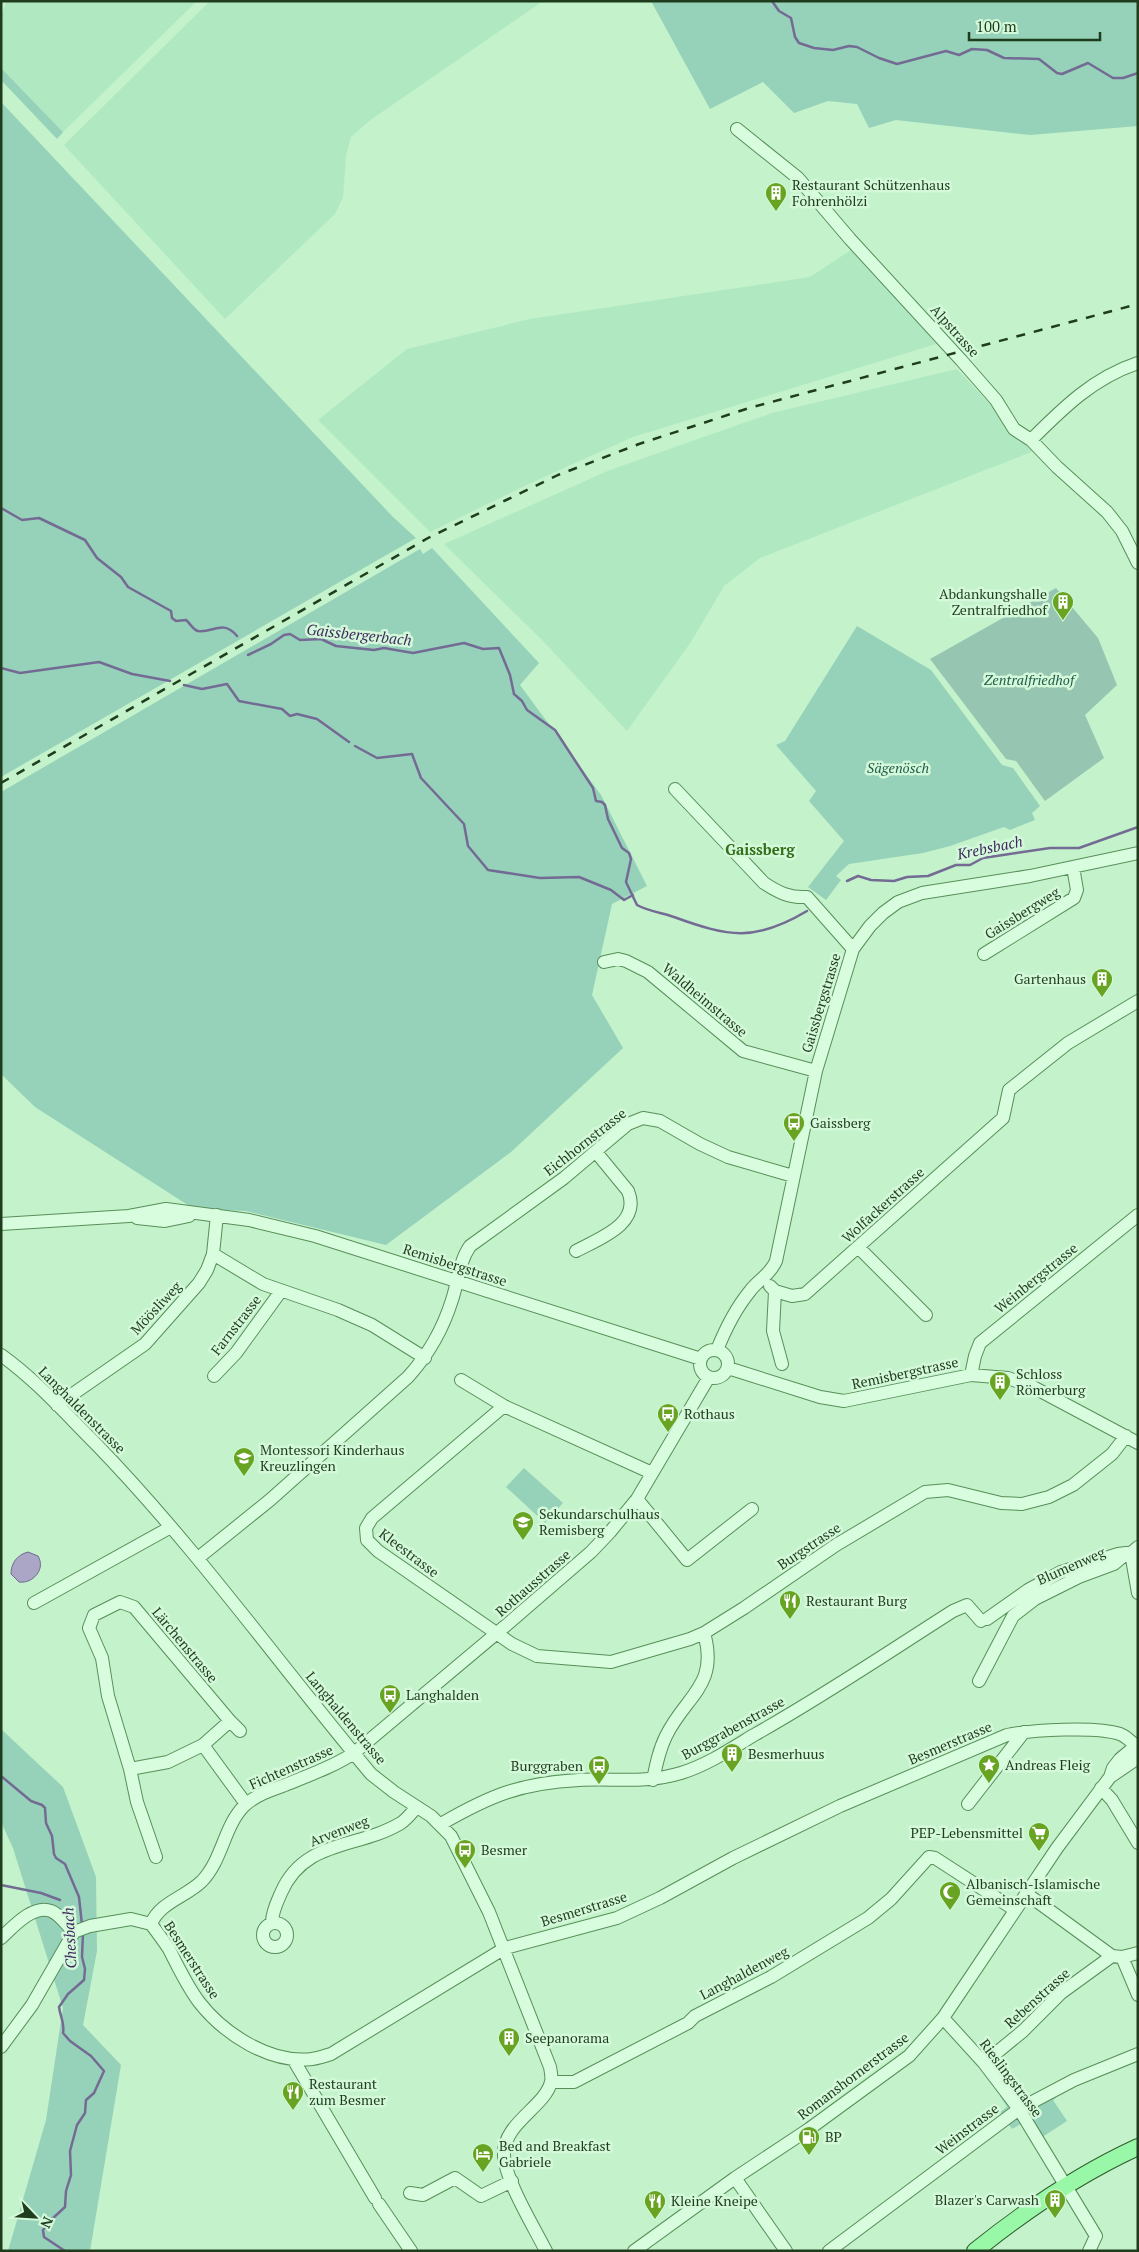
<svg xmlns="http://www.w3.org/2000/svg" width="1139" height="2252" font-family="'PT Serif',serif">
	<rect width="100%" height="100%" fill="#c3f2cb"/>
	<!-- farmland -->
	<path fill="#b0e9c1" d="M 7,1 L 197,1 L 63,132 L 1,68 L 1,16 Z
		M 210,1 L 543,1 L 369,121 L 351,137 L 346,155 L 343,197 L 335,214 L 225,319 L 64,145 Z
		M 854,248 L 936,344 L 633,437 L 535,481 L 430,532 L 318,420 L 407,349 L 530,319 L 810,277 Z
		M 957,369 L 1034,451 L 760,558 L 724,586 L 691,642 L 627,731 L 543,641 L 444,544 L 610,470 L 772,413 Z"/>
	<!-- green -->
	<path fill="#96d2b9" d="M 651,1 L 1138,1 L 1138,126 L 1030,135 L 896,120 L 869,128 L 857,104 L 828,101 L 794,113 L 763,82 L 710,109 Z
		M 1,68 L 63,132 L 57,139 L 1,80 Z
		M 1,102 L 393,517 L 416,538 L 1,777 Z
		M 432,548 L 539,663 L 520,685 L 601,795 L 647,886 L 612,904 L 592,995 L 623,1048 L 511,1152 L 386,1245 L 246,1211 L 194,1209 L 35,1107 L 1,1074 L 1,792 L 420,549 L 423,554 Z
		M 857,626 L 931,670 L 1002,765 L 1013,768 L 1040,806 L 1032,813 L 1035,820 L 1010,830 L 1004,827 L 950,846 L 923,853 L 849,864 L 836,876 L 841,880 L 826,900 L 808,887 L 844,841 L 809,801 L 816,791 L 776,745 L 785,741 Z
		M 524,1468 L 563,1503 L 545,1523 L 506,1487 Z
		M 1,1729 L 63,1787 L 96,1877 L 97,1951 L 83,2025 L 121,2065 L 90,2251 L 8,2251 L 46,2120 L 63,2008 L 13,1848 L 1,1822 Z
		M 1049,2088 L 1056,2098 L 1053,2100 L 1067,2121 L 1033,2143 L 1021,2124 L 1012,2129 L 1000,2112 L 1007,2107 L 1000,2096 L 1013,2089 L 1018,2098 L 1029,2098 Z"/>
	<!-- cemetery -->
	<path fill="#96c6b2" d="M 1056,588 L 1098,638 L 1117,685 L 1085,715 L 1104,758 L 1045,801 L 1016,761 L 1006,759 L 930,659 Z"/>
	<!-- water -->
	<path fill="#aba6c5" stroke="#746b94" d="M 28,1552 L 38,1556 C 46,1569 33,1584 19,1582 L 11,1574 C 11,1563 17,1555 28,1552 Z"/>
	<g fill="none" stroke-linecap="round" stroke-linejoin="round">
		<!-- stream -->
		<path stroke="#746b94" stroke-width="2.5" d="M 772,1 L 779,11 L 791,18 L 795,37 L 799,43 L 814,48 L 833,50 L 849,46 L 857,47 L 879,58 L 897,64 L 946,51 L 959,55 L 972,49 L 987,50 L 1004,58 L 1039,59 L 1057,73 L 1062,74 L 1088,63 L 1113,78 L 1123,78 L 1138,73
			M 1,508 L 22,520 L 39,518 L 85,540 L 97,558 L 121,577 L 128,587 L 171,611 L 172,618 L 176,621 L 186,620 C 190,623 193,630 198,631 C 213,633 223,619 237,636
			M 248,655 L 271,644 L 284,635 L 290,634 L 300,640 L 321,639 L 336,646 L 374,650 L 384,648 L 413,653 L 464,643 L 483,649 L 499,648 L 510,675 L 514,694 L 522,701 L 527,710 L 555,730 L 593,788 L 596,801 L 602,802 L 605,805 L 608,819 L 622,848 L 629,853 L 631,859 L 626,882 L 637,905 C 648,911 662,913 674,917 C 729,937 755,942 807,911
			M 1,668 L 20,673 L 99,662 L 132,674 L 170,681
			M 184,685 L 202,689 L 227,684 L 239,701 L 282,709 L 290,716 L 297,714 L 317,719 L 349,742
			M 355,746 L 377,758 L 412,754 L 421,778 L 464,824 L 468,846 L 488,870 L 540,878 L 579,877 L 611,890 L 624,900 L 633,895
			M 847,881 L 858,876 L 871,880 L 894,881 L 907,877 L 928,876 L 956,865 L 970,865 L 983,858 L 1050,848 L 1079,848 L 1138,827
			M 1,1776 L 31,1801 L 42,1805 L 45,1808 L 46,1823 L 52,1836 L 54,1854 L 56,1858 L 65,1864 L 79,1897 L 82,1925
			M 1,1885 L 41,1893 L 60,1900
			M 65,2251 L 44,2237 L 43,2230 L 52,2219 L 65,2207 L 66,2191 L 71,2175 L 70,2151 L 77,2125 L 85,2113 L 86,2100 L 94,2093 L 104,2071 L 91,2056 L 70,2041 L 63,2033 C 65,2023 60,2016 59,2007 L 68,1994 L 84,1980 L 85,1969 L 82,1957 L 83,1933"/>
		<!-- minor casing -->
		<g stroke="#588f58" stroke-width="14">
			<path id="minor" d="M 737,129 L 798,178 L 850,239 L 961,360 L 996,400 L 1014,429 L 1031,440 L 1057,467 L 1107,512 L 1122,531 L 1138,563
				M 1031,440 C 1063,408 1093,378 1138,363
				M 675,789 L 764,883 C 779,893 790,898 807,897 L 853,949
				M 984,954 L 1074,898 L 1077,890 L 1073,867
				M 604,962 L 618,959 L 626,961 L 648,972 L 743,1051 L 816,1071
				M 137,1218 L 165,1221 L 189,1216
				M 1,1224 L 129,1216 L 166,1209 L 249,1220 L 315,1236 L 701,1359
				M 858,1247 L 926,1315
				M 576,1251 C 598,1239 642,1224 628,1191 L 596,1152
				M 213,1254 L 263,1284 L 338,1310 L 372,1325 L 425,1358
				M 770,1286 L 775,1291 L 773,1331 L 782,1364
				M 775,1291 L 792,1296 L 805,1294 L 1003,1118 L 1009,1090 L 1068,1043 L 1138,1001
				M 717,1350 C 725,1330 736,1308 750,1291 C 758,1280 770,1275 776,1261 L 816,1071 L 853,949 L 870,926 L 883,913 L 898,902 L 922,893 L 1030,876 L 1138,853
				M700 1364a14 14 0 1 1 28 0a14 14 0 1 1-28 0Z
				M 1,1355 C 36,1380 65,1413 95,1443 C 195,1546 279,1664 371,1774 L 394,1792 L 431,1816 L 451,1836 L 489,1912 L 550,2067 C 551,2072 552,2078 551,2082 C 545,2107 503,2123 504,2155 C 505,2180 534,2227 546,2251
				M 728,1368 L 820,1397 L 844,1401 L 971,1375 L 1008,1378 L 1033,1387 L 1138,1443
				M 971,1375 L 975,1356 L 980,1343 L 1138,1215
				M 214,1376 L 236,1353 L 281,1291
				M 461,1380 L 504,1406 L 652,1473
				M 57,1405 L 145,1344 L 199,1283 L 207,1270 L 213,1254 L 217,1215
				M 504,1406 L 372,1518 L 366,1528 L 367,1540 L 378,1551 L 512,1644 L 537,1656 L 611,1662 L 690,1639 L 704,1633 L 744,1608 L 836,1545 L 925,1492 L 948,1490 L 1001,1503 L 1022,1504 L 1049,1497 L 1073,1485 L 1112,1454 L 1126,1436
				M 637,1499 L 687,1560 L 752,1509
				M 1138,1547 L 1131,1553 L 1138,1593
				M 198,1558 L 270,1500 L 408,1377 C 428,1355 443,1329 452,1300 C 458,1282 459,1262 470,1246 L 564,1178 L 628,1124 L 643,1118 L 660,1121 L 700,1144 L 728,1157 L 793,1176
				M 34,1603 L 171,1527
				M 987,1619 L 1028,1590 L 1061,1572 L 1118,1554 L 1126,1553
				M 979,1681 L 1013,1616 L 1035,1599 L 1079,1577 L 1114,1564 L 1127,1553
				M 230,1721 L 240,1731
				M 130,1769 L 168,1762 L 203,1745
				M 1110,1777 L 1138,1758
				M 653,1780 C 656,1765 659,1750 666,1736 C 686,1695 719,1686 704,1633
				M 1101,1788 L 1112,1800 L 1138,1843
				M 968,1804 L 1024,1732
				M 441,1824 C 491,1795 521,1783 579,1780 C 616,1778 644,1784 681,1773 C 707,1765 731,1749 754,1735 C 822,1697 887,1653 953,1611 L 967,1605 L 981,1621
				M 156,1857 L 137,1802 L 130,1769 L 108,1696 L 102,1658 L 89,1628 L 94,1615 L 120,1602 L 134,1607 L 230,1721 L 203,1745 L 246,1804
				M 1027,1894 L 1112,1956
				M 272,1922 C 272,1912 277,1902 281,1893 C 304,1839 358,1849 401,1823 C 407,1819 412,1812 417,1807
				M263 1935a12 12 0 1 1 24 0a12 12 0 1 1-24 0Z
				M 151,1924 C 157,1932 163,1940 169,1949 C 178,1967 187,1986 199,2002 C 224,2034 270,2064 312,2059 C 318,2058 325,2056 331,2054 L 505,1948 L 617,1918 L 660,1898 L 733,1858 L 840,1806 L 1007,1735 C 1032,1730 1096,1726 1120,1734 C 1127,1737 1133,1743 1138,1749
				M 151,1924 C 160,1902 186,1897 202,1881 C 223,1859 224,1825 245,1805 C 256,1795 271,1790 285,1785 C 309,1775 333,1767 354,1753 L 510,1622 L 591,1552 L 610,1532 L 637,1499 L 709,1377
				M 1,1938 C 13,1927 33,1904 51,1911 C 60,1914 67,1926 74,1932
				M 1122,1957 L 1138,1995
				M 943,2018 L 984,2063 L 1019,2109 L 1096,2236 L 1089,2251
				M 1,2047 L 32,2005 L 74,1932 L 90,1926 L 131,1919 L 151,1924
				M 293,2059 L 375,2198
				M 984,2063 L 1023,2031 L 1061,1993 L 1112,1956 L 1122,1957 L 1138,1953
				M 551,2082 L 574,2082 L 688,2023 L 695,2016 L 771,1977 L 868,1918 L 891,1899 L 929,1857 L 935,1858 L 1015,1910
				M 735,2178 L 786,2251
				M 410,2193 L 423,2195 L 455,2178 L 481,2196 L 512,2181
				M 379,2204 L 411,2251
				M 634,2251 L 735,2178 L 809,2129 L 909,2056 L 943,2018 L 1057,1848 L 1110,1777 L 1113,1768 L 1120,1759 L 1138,1744
				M 829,2251 L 1019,2109 L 1074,2080 L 1138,2054"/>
		</g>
		<!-- major casing -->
		<g stroke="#305c2c" stroke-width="18">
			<path id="major" d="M 975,2251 C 1026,2210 1079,2174 1138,2147"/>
		</g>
		<!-- minor -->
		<use href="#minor" stroke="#d8fcde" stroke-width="12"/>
		<!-- major -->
		<use href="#major" stroke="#98f8a7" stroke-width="16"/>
		<!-- rail -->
		<path stroke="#1f3d1d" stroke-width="2.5" stroke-dasharray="9 9" stroke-linecap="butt" d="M 1,783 L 428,538 L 558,475 L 639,444 L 749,408 L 1138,304"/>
	</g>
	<!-- icons -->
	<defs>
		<g id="building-pin" transform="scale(1.125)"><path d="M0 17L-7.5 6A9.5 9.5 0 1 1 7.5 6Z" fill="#68a422" stroke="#d4f9da"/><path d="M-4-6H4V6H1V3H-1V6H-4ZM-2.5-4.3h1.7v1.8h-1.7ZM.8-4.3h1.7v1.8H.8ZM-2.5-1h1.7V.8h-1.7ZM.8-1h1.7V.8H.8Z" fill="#fff"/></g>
		<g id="bus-pin" transform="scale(1.125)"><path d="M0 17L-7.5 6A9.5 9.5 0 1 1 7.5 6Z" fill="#68a422" stroke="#d4f9da"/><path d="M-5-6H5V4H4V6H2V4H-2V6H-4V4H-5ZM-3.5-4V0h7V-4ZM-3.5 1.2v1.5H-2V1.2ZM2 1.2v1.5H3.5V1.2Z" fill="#fff"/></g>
		<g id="school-pin" transform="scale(1.125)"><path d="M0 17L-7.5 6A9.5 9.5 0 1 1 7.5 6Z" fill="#68a422" stroke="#d4f9da"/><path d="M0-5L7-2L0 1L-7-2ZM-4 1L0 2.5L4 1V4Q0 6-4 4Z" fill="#fff"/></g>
		<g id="restaurant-pin" transform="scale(1.125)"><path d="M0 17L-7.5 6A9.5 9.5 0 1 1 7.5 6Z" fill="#68a422" stroke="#d4f9da"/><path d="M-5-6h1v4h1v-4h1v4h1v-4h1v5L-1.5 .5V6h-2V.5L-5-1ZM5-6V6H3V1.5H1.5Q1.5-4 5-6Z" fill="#fff"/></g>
		<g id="sight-pin" transform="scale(1.125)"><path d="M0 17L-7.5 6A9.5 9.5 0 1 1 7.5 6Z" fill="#68a422" stroke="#d4f9da"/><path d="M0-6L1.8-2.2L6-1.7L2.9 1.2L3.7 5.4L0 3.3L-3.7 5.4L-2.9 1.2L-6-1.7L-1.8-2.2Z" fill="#fff"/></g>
		<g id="supermarket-pin" transform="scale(1.125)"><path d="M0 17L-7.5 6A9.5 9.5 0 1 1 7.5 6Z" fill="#68a422" stroke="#d4f9da"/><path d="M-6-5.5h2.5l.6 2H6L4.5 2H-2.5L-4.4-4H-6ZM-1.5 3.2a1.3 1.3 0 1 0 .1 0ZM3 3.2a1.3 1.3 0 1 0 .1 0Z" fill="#fff"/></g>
		<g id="mosque-pin" transform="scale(1.125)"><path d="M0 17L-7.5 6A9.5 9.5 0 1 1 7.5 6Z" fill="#68a422" stroke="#d4f9da"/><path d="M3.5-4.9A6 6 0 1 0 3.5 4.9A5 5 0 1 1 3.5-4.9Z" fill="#fff"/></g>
		<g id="fuel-pin" transform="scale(1.125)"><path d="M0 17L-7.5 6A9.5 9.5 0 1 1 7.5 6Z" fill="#68a422" stroke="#d4f9da"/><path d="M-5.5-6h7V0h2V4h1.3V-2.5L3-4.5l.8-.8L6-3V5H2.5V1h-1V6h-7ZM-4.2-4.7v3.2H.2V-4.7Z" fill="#fff"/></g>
		<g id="hotel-pin" transform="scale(1.125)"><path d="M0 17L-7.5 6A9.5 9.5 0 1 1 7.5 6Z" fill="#68a422" stroke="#d4f9da"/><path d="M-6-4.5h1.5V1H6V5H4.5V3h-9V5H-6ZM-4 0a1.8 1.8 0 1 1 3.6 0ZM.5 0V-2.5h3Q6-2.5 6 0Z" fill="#fff"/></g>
	</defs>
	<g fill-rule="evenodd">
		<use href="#building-pin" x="776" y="193"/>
		<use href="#building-pin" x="1063" y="602"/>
		<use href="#building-pin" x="1102" y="979"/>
		<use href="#bus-pin" x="794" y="1123"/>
		<use href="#building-pin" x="1000" y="1382"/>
		<use href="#bus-pin" x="668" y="1414"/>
		<use href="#school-pin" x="244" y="1458"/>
		<use href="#school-pin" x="523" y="1522"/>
		<use href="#restaurant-pin" x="790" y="1601"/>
		<use href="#bus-pin" x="390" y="1695"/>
		<use href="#building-pin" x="732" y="1754"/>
		<use href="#sight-pin" x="989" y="1765"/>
		<use href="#bus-pin" x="599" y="1766"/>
		<use href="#supermarket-pin" x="1039" y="1833"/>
		<use href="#bus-pin" x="465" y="1850"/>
		<use href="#mosque-pin" x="950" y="1892"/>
		<use href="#building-pin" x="509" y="2038"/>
		<use href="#restaurant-pin" x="293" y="2092"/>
		<use href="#fuel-pin" x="809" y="2137"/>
		<use href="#hotel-pin" x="483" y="2154"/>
		<use href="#building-pin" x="1055" y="2200"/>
		<use href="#restaurant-pin" x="655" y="2201"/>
	</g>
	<g text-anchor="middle" stroke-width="5" stroke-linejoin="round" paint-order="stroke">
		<!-- poi labels -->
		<g font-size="14" fill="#1f3d1d" stroke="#d4f9da" text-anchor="start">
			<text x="792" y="190">Restaurant Schützenhaus<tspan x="792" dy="16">Fohrenhölzi</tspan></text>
			<text x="1047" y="599" text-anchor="end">Abdankungshalle<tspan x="1047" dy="16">Zentralfriedhof</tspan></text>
			<text x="1086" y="984" text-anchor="end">Gartenhaus</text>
			<text x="810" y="1128">Gaissberg</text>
			<text x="1016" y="1379">Schloss<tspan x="1016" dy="16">Römerburg</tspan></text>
			<text x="684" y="1419">Rothaus</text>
			<text x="260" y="1455">Montessori Kinderhaus<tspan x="260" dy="16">Kreuzlingen</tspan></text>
			<text x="539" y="1519">Sekundarschulhaus<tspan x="539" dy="16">Remisberg</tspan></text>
			<text x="806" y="1606">Restaurant Burg</text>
			<text x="406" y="1700">Langhalden</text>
			<text x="748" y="1759">Besmerhuus</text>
			<text x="1005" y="1770">Andreas Fleig</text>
			<text x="583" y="1771" text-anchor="end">Burggraben</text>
			<text x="1023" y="1838" text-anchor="end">PEP-Lebensmittel</text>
			<text x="481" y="1855">Besmer</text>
			<text x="966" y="1889">Albanisch-Islamische<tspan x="966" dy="16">Gemeinschaft</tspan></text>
			<text x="525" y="2043">Seepanorama</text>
			<text x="309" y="2089">Restaurant<tspan x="309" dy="16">zum Besmer</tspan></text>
			<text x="825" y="2142">BP</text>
			<text x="499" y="2151">Bed and Breakfast<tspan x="499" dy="16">Gabriele</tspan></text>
			<text x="1039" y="2205" text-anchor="end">Blazer's Carwash</text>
			<text x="671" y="2206">Kleine Kneipe</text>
		</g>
		<!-- street labels -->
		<g font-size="14" fill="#1f3d1d" stroke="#d4f9da">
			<text transform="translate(955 331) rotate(48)" y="5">Alpstrasse</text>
			<text transform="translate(1022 913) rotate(-32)" y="5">Gaissbergweg</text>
			<text transform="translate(705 1000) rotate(40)" y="5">Waldheimstrasse</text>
			<text transform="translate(821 1003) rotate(-73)" y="5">Gaissbergstrasse</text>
			<text transform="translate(585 1142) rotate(-38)" y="5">Eichhornstrasse</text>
			<text transform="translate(883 1205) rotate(-42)" y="5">Wolfackerstrasse</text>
			<text transform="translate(455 1265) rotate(18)" y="5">Remisbergstrasse</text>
			<text transform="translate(1036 1278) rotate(-39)" y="5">Weinbergstrasse</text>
			<text transform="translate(156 1308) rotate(-47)" y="5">Möösliweg</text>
			<text transform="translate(236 1325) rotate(-52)" y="5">Farnstrasse</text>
			<text transform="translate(905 1373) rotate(-12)" y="5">Remisbergstrasse</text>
			<text transform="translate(82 1410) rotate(45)" y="5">Langhaldenstrasse</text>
			<text transform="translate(809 1546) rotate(-34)" y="5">Burgstrasse</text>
			<text transform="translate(409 1553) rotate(37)" y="5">Kleestrasse</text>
			<text transform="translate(1071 1566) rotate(-24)" y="5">Blumenweg</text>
			<text transform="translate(533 1583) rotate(-41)" y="5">Rothausstrasse</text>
			<text transform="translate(185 1645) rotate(50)" y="5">Lärchenstrasse</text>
			<text transform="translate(346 1718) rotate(50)" y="5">Langhaldenstrasse</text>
			<text transform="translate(733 1728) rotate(-29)" y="5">Burggrabenstrasse</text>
			<text transform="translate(950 1743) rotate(-23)" y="5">Besmerstrasse</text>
			<text transform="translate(291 1767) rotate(-24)" y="5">Fichtenstrasse</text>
			<text transform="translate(339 1831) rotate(-21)" y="5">Arvenweg</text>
			<text transform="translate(584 1909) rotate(-17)" y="5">Besmerstrasse</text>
			<text transform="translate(192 1960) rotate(57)" y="5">Besmerstrasse</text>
			<text transform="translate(744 1973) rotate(-28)" y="5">Langhaldenweg</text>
			<text transform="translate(1037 1998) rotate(-42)" y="5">Rebenstrasse</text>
			<text transform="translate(853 2076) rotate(-37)" y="5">Romanshornerstrasse</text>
			<text transform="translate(1011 2078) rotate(53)" y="5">Rieslingstrasse</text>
			<text transform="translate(967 2129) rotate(-37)" y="5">Weinstrasse</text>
		</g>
		<!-- park labels -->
		<g font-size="14" font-style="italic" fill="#225c4b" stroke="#d4f9da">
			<text x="1029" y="685">Zentralfriedhof</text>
			<text x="898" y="773">Sägenösch</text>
		</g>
		<!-- water labels -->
		<g font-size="15" font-style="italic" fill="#402b5e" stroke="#d4f9da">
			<text transform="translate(359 635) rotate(6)" y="5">Gaissbergerbach</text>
			<text transform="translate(990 848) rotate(-12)" y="5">Krebsbach</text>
			<text transform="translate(70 1938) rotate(-93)" y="5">Chesbach</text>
		</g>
		<!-- neighbourhood labels -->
		<g font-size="15" font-weight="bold" fill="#346e18" stroke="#d4f9da">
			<text x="760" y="855">Gaissberg</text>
		</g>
	</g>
	<!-- border -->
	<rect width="1139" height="2252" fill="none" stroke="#1f3d1d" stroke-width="5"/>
	<!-- north arrow -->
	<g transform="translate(35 2217) rotate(115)" stroke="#d4f9da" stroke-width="4" paint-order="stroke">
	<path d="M0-4L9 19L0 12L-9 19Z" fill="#1f3d1d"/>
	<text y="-8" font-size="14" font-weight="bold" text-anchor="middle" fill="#1f3d1d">N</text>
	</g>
	<!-- scale -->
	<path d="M969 32v8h131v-8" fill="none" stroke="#1f3d1d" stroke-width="2.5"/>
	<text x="976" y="32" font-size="15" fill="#1f3d1d" stroke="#d4f9da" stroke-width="4" paint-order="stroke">100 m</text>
</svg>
